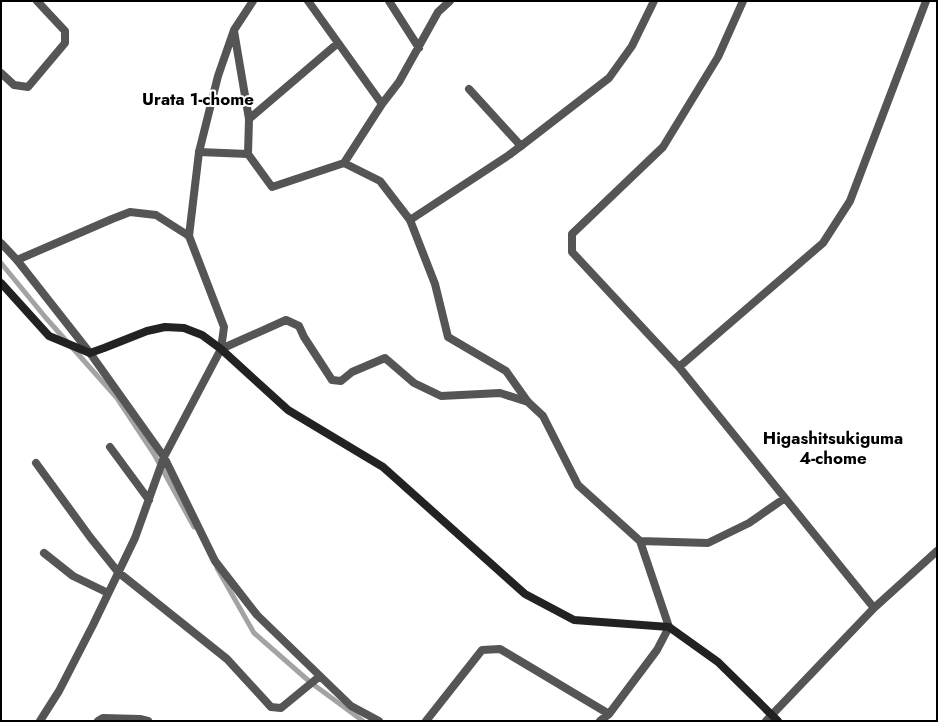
<svg xmlns="http://www.w3.org/2000/svg" width="938" height="722" font-family="Jost,sans-serif">
	<rect width="100%" height="100%" fill="#fff"/>
	<g fill="none" stroke-linecap="round" stroke-linejoin="round">
		<!-- stream -->
		<path stroke="#a3a3a3" stroke-width="5" d="M 1,263 L 46,318 L 117,398 L 154,454 L 194,527
			M 217,568 L 254,633 L 310,682 L 363,721"/>
		<!-- lane -->
		<path stroke="#555" stroke-width="8" d="M 521,146 L 509,155 L 410,220 L 435,284 L 448,337 L 506,371 L 528,402
			M 199,152 L 248,154
			M 17,260 L 112,219 L 130,212 L 156,215 L 189,236"/>
		<!-- street -->
		<path stroke="#555" stroke-width="8" d="M 308,1 L 382,104
			M 389,1 L 419,48
			M 743,1 L 718,57 L 663,147 L 572,234 L 572,252 L 679,367 L 874,608
			M 234,31 L 249,119 L 248,154 L 272,187 L 344,163 L 380,181 L 410,220
			M 1,73 L 14,85 L 28,87 L 65,43 L 65,31 L 37,1
			M 469,89 L 521,146 L 609,78 L 632,46 L 654,1
			M 249,119 L 338,43
			M 344,163 L 382,104 L 399,82 L 438,12 L 450,1
			M 1,243 L 17,260 L 90,353 L 164,457 L 215,561 L 257,615 L 351,706 L 379,721
			M 221,349 L 286,320 L 299,326 L 304,337 L 332,380 L 341,381 L 352,372 L 385,358 L 414,383 L 441,396 L 500,393 L 528,402 L 543,416 L 578,485 L 640,541 L 669,627 L 657,650 L 609,714 L 600,721
			M 679,367 L 823,243 L 850,201 L 926,1
			M 110,447 L 149,500
			M 36,463 L 90,537 L 118,572 L 227,659 L 271,707 L 281,708 L 320,676
			M 640,541 L 708,543 L 749,523 L 785,498
			M 44,553 L 73,576 L 108,593
			M 40,721 L 59,691 L 93,625 L 135,538 L 164,457 L 221,349 L 224,327 L 189,236 L 199,152 L 218,76 L 234,30 L 253,1
			M 98,721 L 103,718 L 140,719 L 148,721
			M 426,721 L 482,650 L 500,649 L 609,714
			M 766,721 L 874,608 L 937,551"/>
		<!-- secondary -->
		<path stroke="#222" stroke-width="8" d="M 1,283 L 49,336 L 90,353 L 104,348 L 147,331 L 165,327 L 184,328 L 202,335 L 221,349 L 288,410 L 383,467 L 525,594 L 574,620 L 669,627 L 718,662 L 778,721"/>
	</g>
	<g text-anchor="middle" stroke-width="4" stroke-linejoin="round" paint-order="stroke">
		<!-- neighbourhood labels -->
		<g font-size="17" font-weight="bold" fill="#000" stroke="#fff">
			<text x="198" y="105">Urata 1-chome</text>
			<text x="833" y="444">Higashitsukiguma<tspan x="833" dy="20">4-chome</tspan></text>
		</g>
	</g>
	<!-- border -->
	<rect width="938" height="722" fill="none" stroke="#000000" stroke-width="4"/>
</svg>
